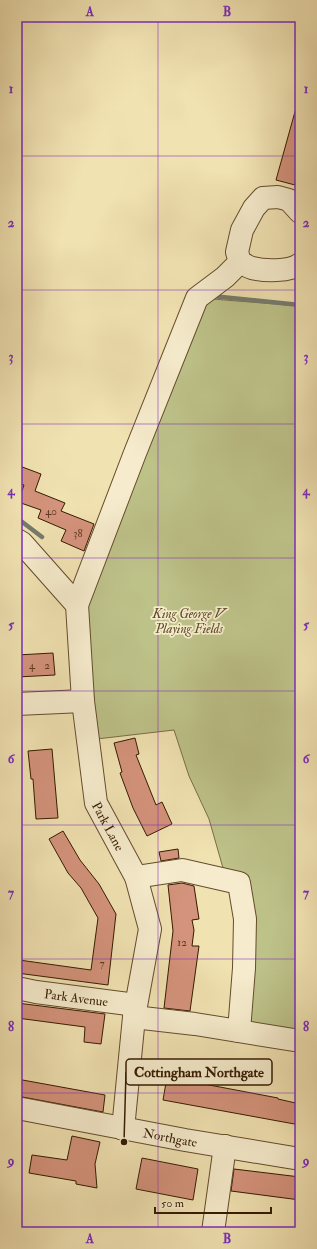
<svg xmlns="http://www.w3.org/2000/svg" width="317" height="1249" font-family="'IM FELL Double Pica',serif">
	<rect width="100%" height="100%" fill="#f1e2b2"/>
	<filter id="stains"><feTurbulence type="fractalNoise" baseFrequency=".005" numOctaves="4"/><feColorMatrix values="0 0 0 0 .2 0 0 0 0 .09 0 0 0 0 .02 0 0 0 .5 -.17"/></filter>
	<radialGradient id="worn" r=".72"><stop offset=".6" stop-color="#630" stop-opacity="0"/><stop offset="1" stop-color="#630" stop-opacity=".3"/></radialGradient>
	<!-- green -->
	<path fill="#bdc289" stroke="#796e44" d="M 200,298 L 300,306 L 300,1036 L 249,1028 L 254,945 L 250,881 L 225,875 L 209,819 L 189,776 L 174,730 L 88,740 L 77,605 Z"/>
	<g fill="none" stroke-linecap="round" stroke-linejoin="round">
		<!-- stream -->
		<path stroke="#747b6d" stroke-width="4.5" d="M 212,296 L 300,305
			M 17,518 L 42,537"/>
	</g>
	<!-- building -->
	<path fill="#d4937c" stroke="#351a00" d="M 296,108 L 300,108 L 300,179 L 296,178 L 295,185 L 276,180 Z
		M 17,465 L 41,474 L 35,491 L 65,503 L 61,511 L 94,524 L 84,551 L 61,541 L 66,530 L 38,518 L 41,510 L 18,502 L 24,485 L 17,483 Z
		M 53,653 L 55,675 L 17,677 L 17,655 Z
		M 135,738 L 139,754 L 136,755 L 156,805 L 162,802 L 172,824 L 147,836 L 133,808 L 120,773 L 122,772 L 114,743 Z
		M 52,749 L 58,818 L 36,819 L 33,779 L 31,779 L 28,751 Z
		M 63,831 L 80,860 L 99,884 L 116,914 L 108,985 L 17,973 L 19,960 L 91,970 L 98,918 L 81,888 L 68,873 L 49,839 Z
		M 178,849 L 179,858 L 161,861 L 159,852 Z
		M 182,883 L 194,886 L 199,919 L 192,920 L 194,930 L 192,946 L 199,946 L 190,1011 L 164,1008 L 173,931 L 168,885 Z
		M 17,1003 L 105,1014 L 101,1044 L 84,1042 L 85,1027 L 17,1018 Z
		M 167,1077 L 278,1098 L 278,1099 L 300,1104 L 300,1125 L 163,1100 Z
		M 17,1079 L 105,1095 L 103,1112 L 17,1096 Z
		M 72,1136 L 100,1142 L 95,1164 L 97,1188 L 76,1184 L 76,1181 L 29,1173 L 32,1155 L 67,1160 Z
		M 142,1158 L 198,1169 L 193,1200 L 136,1189 Z
		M 234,1169 L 300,1177 L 300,1200 L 231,1191 Z"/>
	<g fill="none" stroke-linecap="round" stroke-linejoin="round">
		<!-- minor casing -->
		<g stroke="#644c2c" stroke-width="24">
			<g id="minor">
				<path d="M 300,212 L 289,200 L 278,197 L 263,198 L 254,208 L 242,230 L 237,252 L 240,262 C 244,264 248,267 252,268 C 264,271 290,272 300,264"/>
				<path id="s1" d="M 17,540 L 22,543 L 77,605 L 83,701 L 96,803 L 136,877 L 150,929 L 134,1017 L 123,1129"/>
				<path d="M 77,605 L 135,453 L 197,298 L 225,277 L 240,262"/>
				<path d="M 17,704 L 83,701"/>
				<path d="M 136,877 L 182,870 L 239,883 L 245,919 L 244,968 L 239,1031"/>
				<path id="s2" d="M 17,988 L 36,992 L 136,1005"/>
				<path d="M 134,1017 L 195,1024 L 300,1041"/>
				<path id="s3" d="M 17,1108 L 185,1140 L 300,1159"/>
				<path d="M 213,1232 L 225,1146"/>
			</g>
		</g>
		<!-- minor -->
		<use href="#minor" stroke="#f6eccd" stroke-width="22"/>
	</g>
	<!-- grid -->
	<path fill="none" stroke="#7b2cbf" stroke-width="1" stroke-opacity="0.55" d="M 158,17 L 158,1232M 17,156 L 300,156M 17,290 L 300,290M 17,424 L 300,424M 17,558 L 300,558M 17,691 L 300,691M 17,825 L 300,825M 17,959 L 300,959M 17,1093 L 300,1093"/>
	<g text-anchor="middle" stroke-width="3.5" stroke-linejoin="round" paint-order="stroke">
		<!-- number labels -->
		<g font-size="11" fill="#5d381f">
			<text x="51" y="515">40</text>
			<text x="78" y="537">38</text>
			<text x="32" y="669">4</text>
			<text x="47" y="669">2</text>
			<text x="182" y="946">12</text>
			<text x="102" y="967">7</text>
		</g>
		<!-- park labels -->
		<g font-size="13" font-style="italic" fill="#5e4c29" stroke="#f6eccd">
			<text x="189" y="618">King George V<tspan x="189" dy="15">Playing Fields</tspan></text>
		</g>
		<!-- street labels -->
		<g font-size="13" fill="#351a00" stroke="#f6eccd">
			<text dy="5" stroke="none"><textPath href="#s1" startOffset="314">Park Lane</textPath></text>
			<text dy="5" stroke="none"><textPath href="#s2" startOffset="60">Park Avenue</textPath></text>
			<text dy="5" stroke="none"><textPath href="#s3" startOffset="156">Northgate</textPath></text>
		</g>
	</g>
	<!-- callouts -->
	<path fill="none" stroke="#351a00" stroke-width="1.5" d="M124 1142L126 1072"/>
	<circle fill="#351a00" stroke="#f6eccd" stroke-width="1.5" cx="124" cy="1142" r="4"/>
	<rect fill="#f6eccd" stroke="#351a00" stroke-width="1.5" x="126" y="1059" width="146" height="26" rx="4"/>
	<g font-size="14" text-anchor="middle" font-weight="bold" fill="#351a00">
		<text x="199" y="1077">Cottingham Northgate</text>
	</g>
	<!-- margin -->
	<rect width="317" height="1249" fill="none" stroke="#f1e2b2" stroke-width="44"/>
	<!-- scale -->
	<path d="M155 1207v6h116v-6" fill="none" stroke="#351a00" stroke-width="2"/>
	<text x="161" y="1207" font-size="12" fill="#351a00" stroke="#f6eccd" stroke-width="3" paint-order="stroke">50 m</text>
	<rect x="22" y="22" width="273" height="1205" fill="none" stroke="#7b2cbf" stroke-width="1.5"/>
	<g font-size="13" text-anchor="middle" font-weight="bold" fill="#7b2cbf">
		<text x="90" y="16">A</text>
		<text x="227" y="16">B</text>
		<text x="11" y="93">1</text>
		<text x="306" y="93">1</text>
		<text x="11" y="227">2</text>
		<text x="306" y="227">2</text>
		<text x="11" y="361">3</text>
		<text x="306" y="361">3</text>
		<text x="11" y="495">4</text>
		<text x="306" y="495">4</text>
		<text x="11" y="629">5</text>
		<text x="306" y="629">5</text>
		<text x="11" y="763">6</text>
		<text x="306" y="763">6</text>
		<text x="11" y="897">7</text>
		<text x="306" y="897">7</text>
		<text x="11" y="1031">8</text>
		<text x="306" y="1031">8</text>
		<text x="11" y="1165">9</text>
		<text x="306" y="1165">9</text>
		<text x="90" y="1243">A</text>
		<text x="227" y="1243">B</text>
	</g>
	<rect width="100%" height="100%" filter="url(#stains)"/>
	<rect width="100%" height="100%" fill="url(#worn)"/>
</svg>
